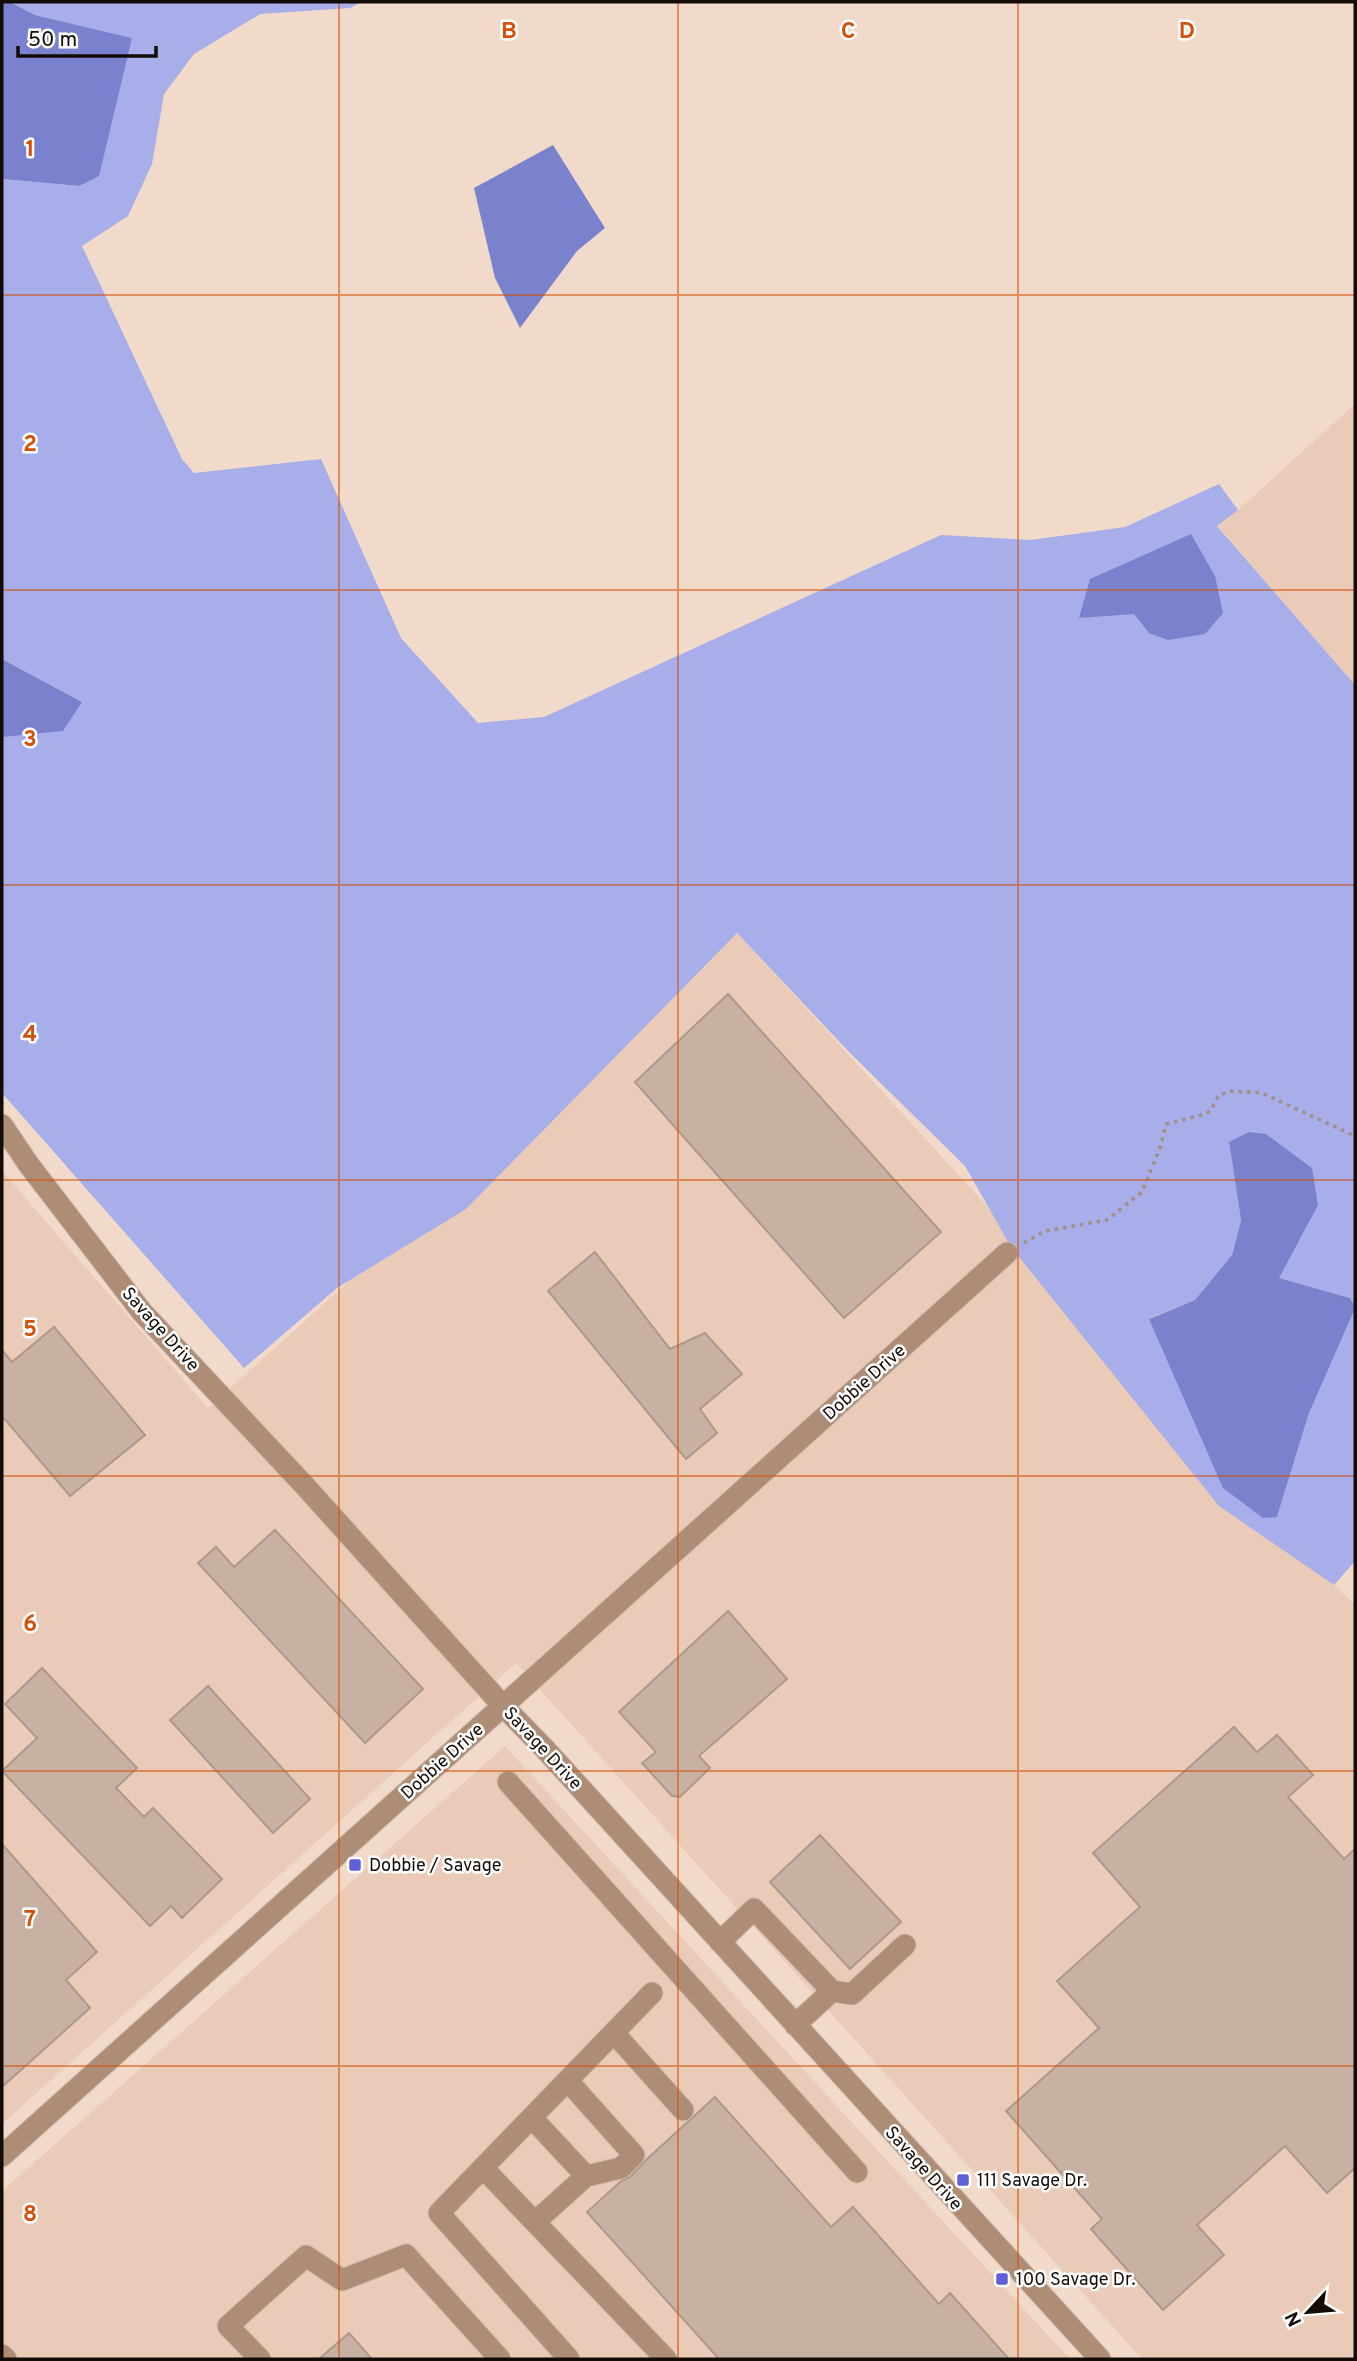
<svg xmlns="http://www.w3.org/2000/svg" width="1357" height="2361" font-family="Overpass,sans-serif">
	<rect width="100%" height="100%" fill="#f2daca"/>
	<!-- built -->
	<path fill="#e9cbb7" d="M 1355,404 L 1355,685 L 1217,525 L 1238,510 Z
		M 737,933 L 1334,1585 L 1355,1604 L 1355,2359 L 1142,2359 L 516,1663 L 2,2124 L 2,1171 L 208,1408 Z
		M 505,1746 L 1070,2359 L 2,2359 L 2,2191 Z"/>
	<!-- green -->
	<path fill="#a7aee9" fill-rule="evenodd" d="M 10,2 L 362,2 L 350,8 L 260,14 L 194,54 L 164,94 L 152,164 L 128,216 L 82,246 L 182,459 L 194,473 L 321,459 L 401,638 L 478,723 L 544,717 L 941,535 L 1031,540 L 1125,527 L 1219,484 L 1238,510 L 1217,526 L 1355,685 L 1355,1561 L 1334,1585 L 1219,1506 L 1011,1247 L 965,1166 L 850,1053 L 737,933 L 466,1209 L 337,1288 L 244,1368 L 2,1093 L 2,737 L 82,702 L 2,659 L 2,179 L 79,186 L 132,38 L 35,15 ZM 1229,1142 L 1279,1278 L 1350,1298 L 1309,1413 L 1277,1517 L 1150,1318 L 1195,1300 L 1232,1255 L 1241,1220 Z"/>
	<!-- water -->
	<path fill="#7b82cd" d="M 2,2 L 10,2 L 35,15 L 132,38 L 99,176 L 79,186 L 2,179 Z
		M 553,145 L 605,228 L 577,251 L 520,328 L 495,278 L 474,188 Z
		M 1191,534 L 1215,576 L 1223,613 L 1205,634 L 1168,640 L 1149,633 L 1134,614 L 1079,618 L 1090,579 Z
		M 2,659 L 82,702 L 63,731 L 2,737 Z
		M 1249,1132 L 1266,1134 L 1312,1168 L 1318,1205 L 1279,1278 L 1350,1298 L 1355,1308 L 1309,1413 L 1277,1517 L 1263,1518 L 1223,1488 L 1149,1319 L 1195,1300 L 1232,1255 L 1241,1220 L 1229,1142 Z"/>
	<!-- building -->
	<path fill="#c8b1a2" stroke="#ae9889" stroke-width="2" d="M 728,994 L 941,1232 L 844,1318 L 635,1082 Z
		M 595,1252 L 670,1349 L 705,1333 L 742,1374 L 700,1409 L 717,1433 L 686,1459 L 548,1291 Z
		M 54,1327 L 145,1435 L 70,1496 L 2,1416 L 2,1350 L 12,1362 Z
		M 275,1530 L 423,1689 L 365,1743 L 198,1563 L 216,1547 L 234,1567 Z
		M 728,1611 L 787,1679 L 699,1756 L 710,1768 L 680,1797 L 672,1796 L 642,1763 L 656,1752 L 619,1712 Z
		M 42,1668 L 137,1768 L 116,1788 L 144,1817 L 153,1808 L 222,1879 L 182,1918 L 171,1906 L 150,1926 L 2,1771 L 37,1738 L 5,1704 Z
		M 208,1686 L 310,1799 L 273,1833 L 170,1720 Z
		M 1234,1727 L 1257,1752 L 1277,1735 L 1313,1775 L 1288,1797 L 1344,1859 L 1355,1849 L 1355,2168 L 1327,2193 L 1285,2146 L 1197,2225 L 1224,2255 L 1163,2310 L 1091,2229 L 1102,2219 L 1006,2111 L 1099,2028 L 1057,1981 L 1140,1907 L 1093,1853 Z
		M 820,1835 L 901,1922 L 850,1969 L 770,1882 Z
		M 2,1844 L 97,1952 L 66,1980 L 90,2008 L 2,2087 Z
		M 715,2097 L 831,2227 L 853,2207 L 939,2304 L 950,2293 L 1009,2359 L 719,2359 L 587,2212 L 621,2181 L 630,2177 L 647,2159 Z
		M 349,2333 L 372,2359 L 319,2359 Z"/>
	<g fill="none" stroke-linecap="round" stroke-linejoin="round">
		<!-- minor casing -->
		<g stroke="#ceb9ab" stroke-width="23">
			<path id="minor" d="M 2,1125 L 29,1165 L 142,1312 L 305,1486 L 503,1706 L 544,1748 L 1100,2359
				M 508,1782 L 857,2172
				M 720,1942 L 754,1909 L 832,1991 L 795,2025
				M 832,1991 L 852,1994 L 905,1945
				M 614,2033 L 683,2110
				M 568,2081 L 634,2155 L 621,2168 L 586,2176
				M 532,2118 L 586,2176 L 535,2222
				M 2,2156 L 1007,1253
				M 483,2168 L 666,2359
				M 2,2355 L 6,2359
				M 260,2359 L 228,2326 L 306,2256 L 342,2280 L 406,2255 L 500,2359
				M 569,2359 L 439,2213 L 652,1993"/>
		</g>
		<!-- path -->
		<path stroke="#a18f83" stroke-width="3.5" stroke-dasharray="3.5 5" stroke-linecap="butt" d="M 1024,1243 L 1045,1231 L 1107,1220 L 1142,1192 L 1160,1148 L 1166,1124 L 1206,1114 L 1211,1110 L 1219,1095 L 1232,1091 L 1262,1093 L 1355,1136"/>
		<!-- minor -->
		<use href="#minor" stroke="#ae8d77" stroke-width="21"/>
	</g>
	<!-- grid -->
	<path fill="none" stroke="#d3510b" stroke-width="2" stroke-opacity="0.55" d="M 339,2 L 339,2359M 678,2 L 678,2359M 1018,2 L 1018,2359M 2,295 L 1355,295M 2,590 L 1355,590M 2,885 L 1355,885M 2,1180 L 1355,1180M 2,1476 L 1355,1476M 2,1771 L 1355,1771M 2,2066 L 1355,2066"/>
	<!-- markers -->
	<g fill="#5f5fd8" stroke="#fff" stroke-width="2.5">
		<rect x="348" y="1858" width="14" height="14" rx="3.5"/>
		<rect x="956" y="2173" width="14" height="14" rx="3.5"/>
		<rect x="995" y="2272" width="14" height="14" rx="3.5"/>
	</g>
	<g text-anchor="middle" stroke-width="5" stroke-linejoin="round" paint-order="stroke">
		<!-- street labels -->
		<g font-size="18" fill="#120b06" stroke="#fff">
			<text transform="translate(161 1329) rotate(48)" y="6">Savage Drive</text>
			<text transform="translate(864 1382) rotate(-42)" y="6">Dobbie Drive</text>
			<text transform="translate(543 1748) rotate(47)" y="6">Savage Drive</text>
			<text transform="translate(442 1761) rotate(-42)" y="6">Dobbie Drive</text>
			<text transform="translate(924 2168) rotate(48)" y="6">Savage Drive</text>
		</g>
		<!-- poi labels -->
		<g font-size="18" fill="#120b06" stroke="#fff" text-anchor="start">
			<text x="369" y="1871">Dobbie / Savage</text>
			<text x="977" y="2186">111 Savage Dr.</text>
			<text x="1016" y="2285">100 Savage Dr.</text>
		</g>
	</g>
	<g font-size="23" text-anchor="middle" font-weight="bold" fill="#d3510b" stroke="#fff" stroke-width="5" stroke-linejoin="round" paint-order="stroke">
		<text x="509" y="38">B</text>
		<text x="848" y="38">C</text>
		<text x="1187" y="38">D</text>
		<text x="30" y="156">1</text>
		<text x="30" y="451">2</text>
		<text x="30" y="746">3</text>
		<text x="30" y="1041">4</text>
		<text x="30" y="1336">5</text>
		<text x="30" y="1631">6</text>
		<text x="30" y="1926">7</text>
		<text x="30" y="2221">8</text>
	</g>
	<!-- border -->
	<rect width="1357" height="2361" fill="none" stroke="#120b06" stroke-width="7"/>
	<!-- north arrow -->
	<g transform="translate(1308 2312) rotate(244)" stroke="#ffffff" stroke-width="5" paint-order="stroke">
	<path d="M0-5L12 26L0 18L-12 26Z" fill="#120b06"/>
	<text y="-10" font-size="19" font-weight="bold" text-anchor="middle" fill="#120b06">N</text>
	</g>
	<!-- scale -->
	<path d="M18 46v10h138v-10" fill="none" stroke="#120b06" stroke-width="3.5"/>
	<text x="28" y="46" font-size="21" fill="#120b06" stroke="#ffffff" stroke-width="5" paint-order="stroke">50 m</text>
</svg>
